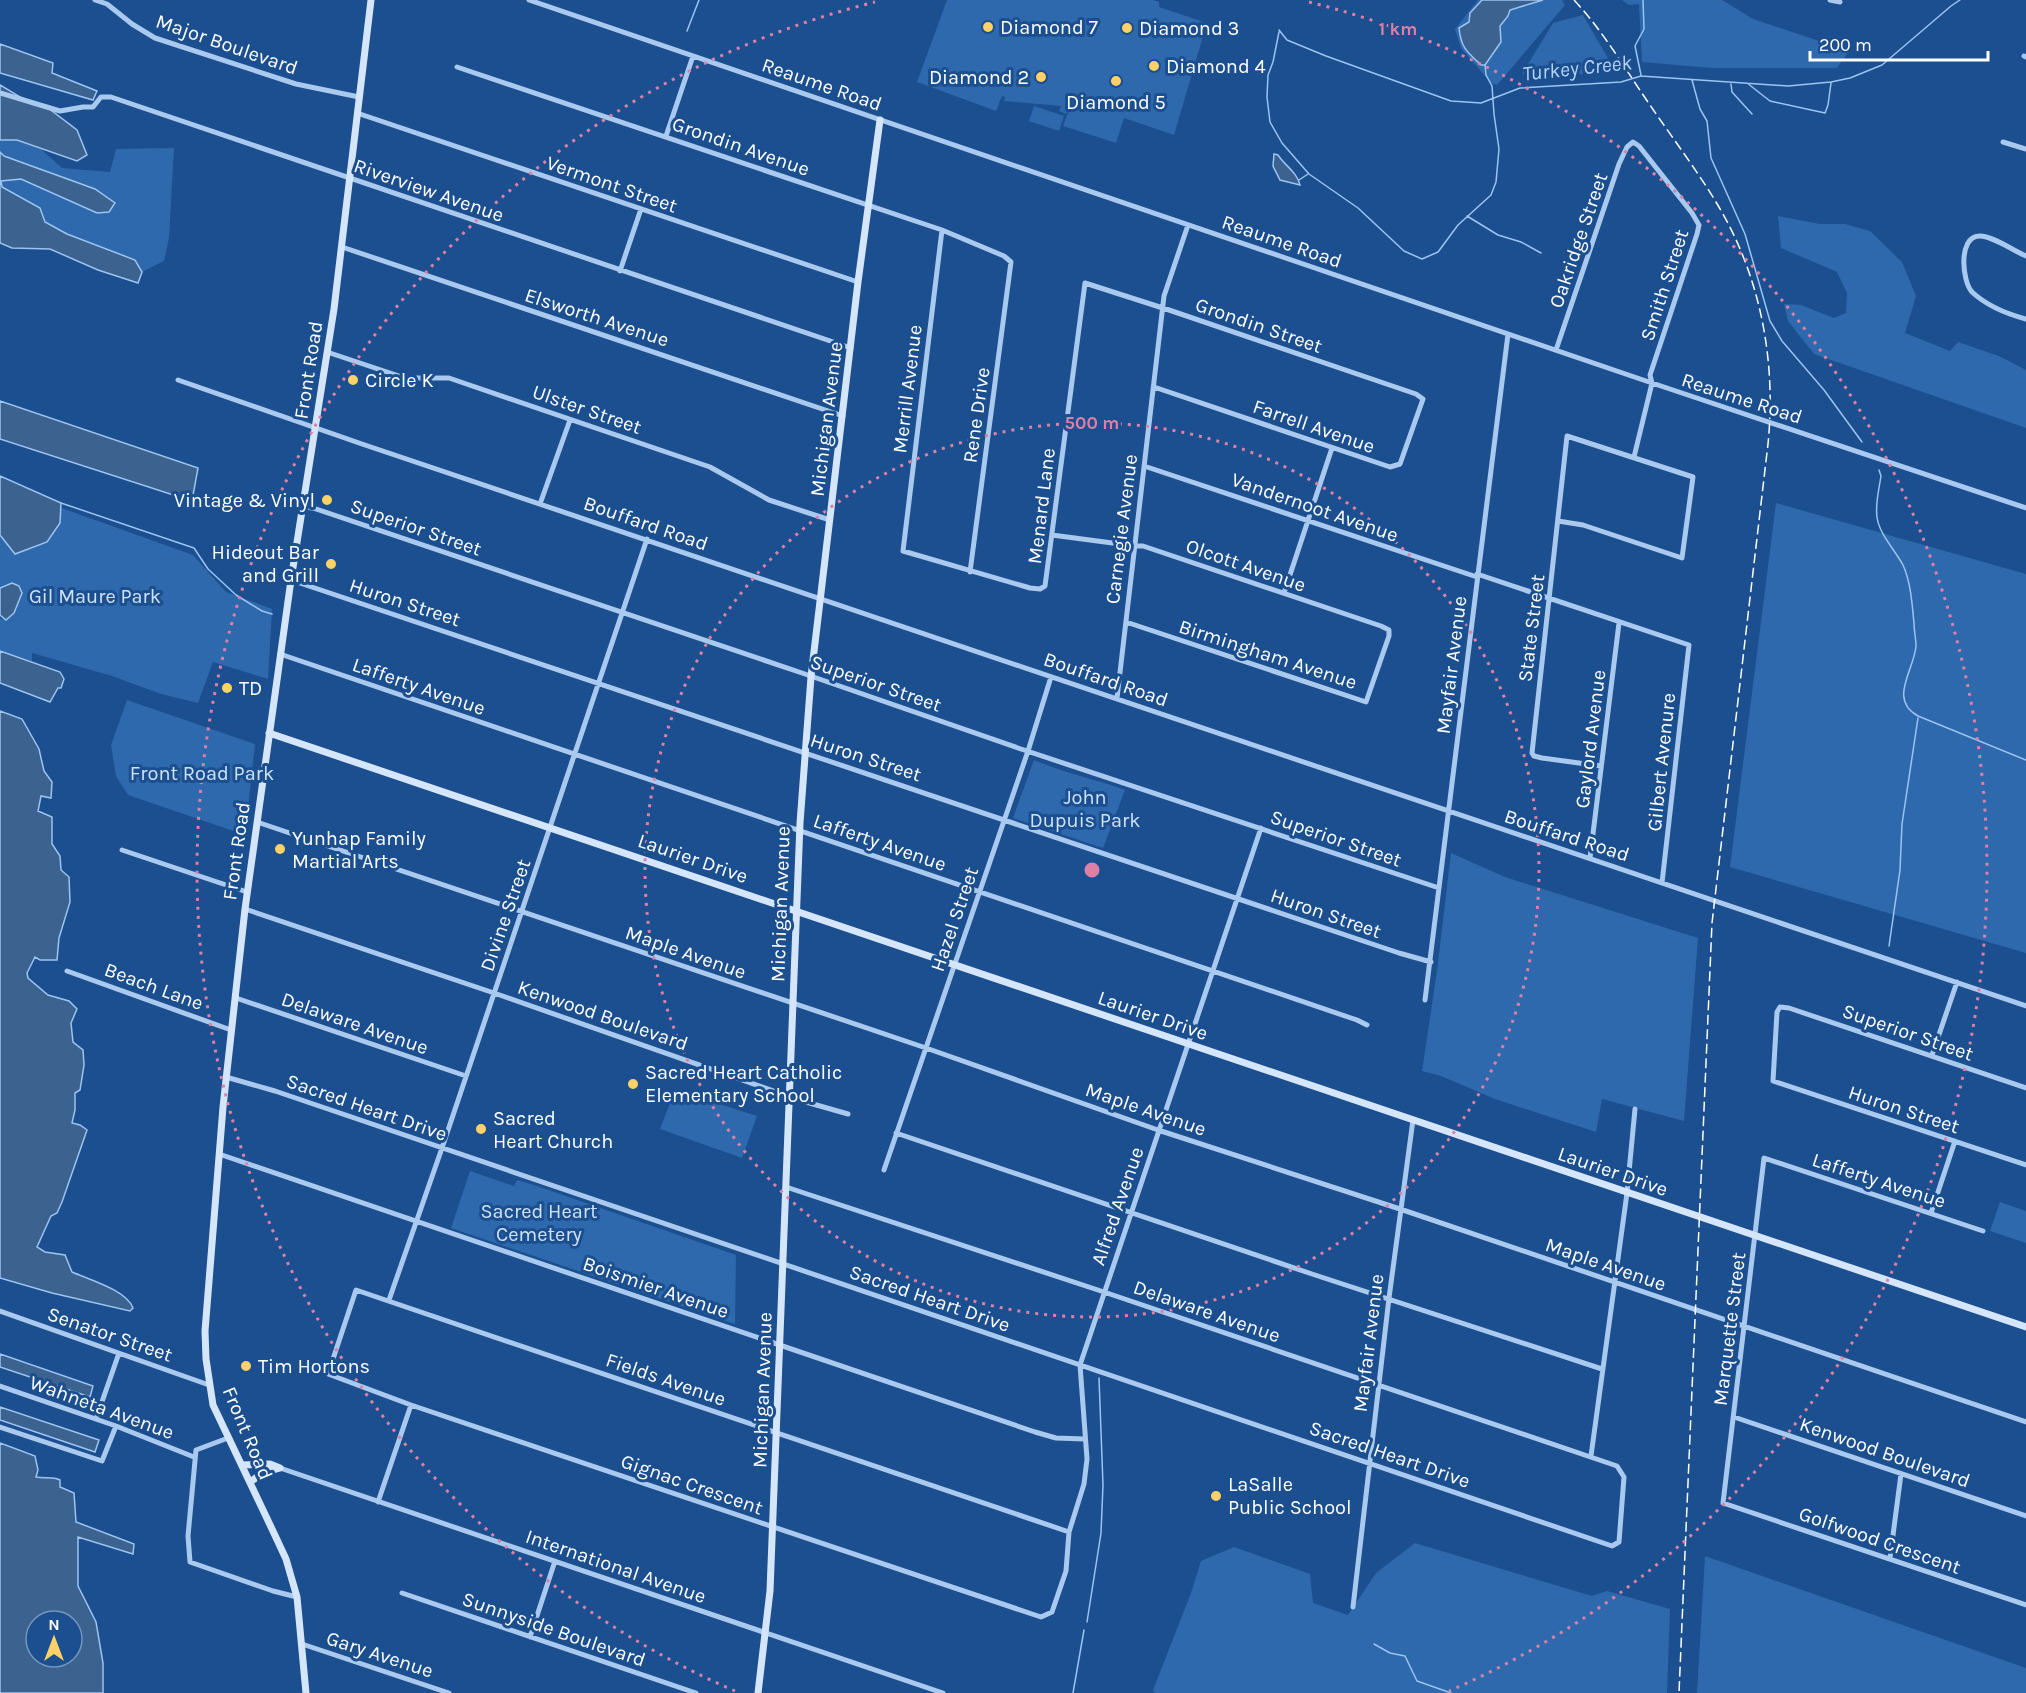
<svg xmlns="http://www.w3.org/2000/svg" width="2026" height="1693" font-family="Karla,sans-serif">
	<rect width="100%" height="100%" fill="#1b4f8f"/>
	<!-- green -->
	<path fill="#2e69ad" d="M 947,0 L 1153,0 L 1159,2 L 1159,7 L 1207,23 L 1174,135 L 1124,118 L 1116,143 L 1063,126 L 1070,107 L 1066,114 L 1059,111 L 1061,106 L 1004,101 L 1005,97 L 1002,96 L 996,111 L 917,82 Z
		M 1478,0 L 1562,0 L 1565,5 L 1497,85 L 1491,83 L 1461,48 L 1455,29 Z
		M 1622,0 L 1722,0 L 1753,19 L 1849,51 L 1837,68 L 1712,68 L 1642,62 L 1639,4 L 1629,5 Z
		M 1583,15 L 1613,67 L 1599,74 L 1522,74 L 1553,23 Z
		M 1034,106 L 1064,116 L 1059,131 L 1029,121 Z
		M 0,140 L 17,140 L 42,150 L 62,168 L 110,172 L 116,149 L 174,148 L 169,238 L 164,261 L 142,272 L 135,260 L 67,234 L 45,222 L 40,208 L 2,187 L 1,181 L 21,179 L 97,213 L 4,156 L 0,152 Z
		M 1778,216 L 1820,224 L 1845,224 L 1870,231 L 1902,262 L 1916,296 L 1905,333 L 1950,351 L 1958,342 L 1999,356 L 2026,370 L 2026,428 L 1814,354 L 1788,321 L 1784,304 L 1801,305 L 1834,318 L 1846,313 L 1847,293 L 1837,272 L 1781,248 Z
		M 0,486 L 193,555 L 226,592 L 272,609 L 268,679 L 213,662 L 198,703 L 161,694 L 112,676 L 32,653 L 32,661 L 0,651 L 0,618 L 3,619 L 14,615 L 21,597 L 13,583 L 0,588 Z
		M 1776,503 L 2026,574 L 2026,953 L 1730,867 Z
		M 127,700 L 255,744 L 245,835 L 128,795 L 116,776 L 111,745 Z
		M 1034,760 C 1064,773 1095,779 1125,790 L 1103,848 L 1013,818 Z
		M 1451,853 L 1505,877 L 1698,938 L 1684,1121 L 1602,1099 L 1596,1132 L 1495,1099 L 1441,1076 L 1422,1071 L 1437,971 Z
		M 675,1090 L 757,1116 L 742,1158 L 660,1129 Z
		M 470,1171 L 514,1186 L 517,1180 L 534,1185 L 736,1255 L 735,1324 L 451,1228 Z
		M 2000,1202 L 2026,1211 L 2026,1243 L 1990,1231 Z
		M 1415,1543 L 1592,1596 L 1607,1591 L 1670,1609 L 1667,1693 L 1155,1693 L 1153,1690 L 1191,1593 L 1201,1561 L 1234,1547 L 1310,1574 L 1313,1603 L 1348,1615 L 1376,1573 Z
		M 1705,1556 L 2026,1668 L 2026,1693 L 1697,1693 Z"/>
	<!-- water -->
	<path fill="#3c6290" stroke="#9cc4f0" stroke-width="1.5" fill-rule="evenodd" d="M 1482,0 L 1543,0 L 1510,10 L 1508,16 L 1500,26 L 1501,42 L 1485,65 L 1481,65 C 1467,52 1461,48 1459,28 L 1469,22 L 1470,13 Z
		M 0,44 L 53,63 L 52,73 L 97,91 L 93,100 L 0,73 Z
		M 0,85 L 20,97 L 48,108 L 77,130 L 87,155 L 77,161 L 17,140 L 0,140 Z
		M 0,152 L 4,156 L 95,189 L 115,203 L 109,212 L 97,213 L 21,179 L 1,181 L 2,187 L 40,208 L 45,222 L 67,234 L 135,260 L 142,272 L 138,283 L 98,270 L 50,249 L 12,248 L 0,243 Z
		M 1274,154 L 1278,155 C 1285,166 1297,172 1300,185 L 1280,180 L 1273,166 Z
		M 0,401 L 198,468 L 192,501 L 0,439 Z
		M 0,476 L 61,503 L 60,523 L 47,542 L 15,554 L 0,535 Z
		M 12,583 L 19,586 L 22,593 L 14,613 L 6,620 L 0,615 L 0,588 Z
		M 0,651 L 60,672 L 64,679 L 61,688 L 58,688 L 50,702 L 0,683 Z
		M 0,711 L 22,719 L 39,749 L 44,771 L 52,782 L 51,798 L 41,796 L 38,811 L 52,817 L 52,844 L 60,856 L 61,870 L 69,877 L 70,902 L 59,938 L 57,960 L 40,960 L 35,957 L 27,973 L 28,978 L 48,995 L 69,1001 L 77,1009 L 71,1023 L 73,1042 L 83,1050 L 84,1065 L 80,1090 L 75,1093 L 75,1110 L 72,1123 L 80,1125 L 87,1130 L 62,1202 L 57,1213 L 51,1216 L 37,1247 L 45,1252 L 65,1255 L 72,1272 C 90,1280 126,1290 133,1308 L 130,1311 L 52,1293 L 0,1278 Z
		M 0,1354 L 93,1386 L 90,1397 L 0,1367 Z
		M 0,1407 L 99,1440 L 95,1452 L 0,1420 Z
		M 0,1443 L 35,1456 L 38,1470 L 36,1477 C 45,1479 52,1476 60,1480 L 60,1487 L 74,1493 L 76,1522 L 134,1544 L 133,1554 L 78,1537 L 78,1586 L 96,1622 L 103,1663 L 103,1693 L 0,1693 ZM 36,1621 L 72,1621 L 72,1657 L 36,1657 Z"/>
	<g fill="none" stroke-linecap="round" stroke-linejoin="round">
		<!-- stream -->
		<path stroke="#9cc4f0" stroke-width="1.5" d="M 1279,30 L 1287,40 L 1326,56 L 1451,101 L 1481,103 L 1520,88 L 1621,82 L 1641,76 L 1788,86 L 1831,82 L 1850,78 L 1882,65 L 1951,6 L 1960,0
			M 687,31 L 699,0
			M 1279,32 L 1273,62 L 1268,75 L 1267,97 L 1270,122 L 1282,143 L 1309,174 L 1358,208 L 1404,251 L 1422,259 L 1438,252 L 1458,225 L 1491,195 L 1496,182 L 1499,149 L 1494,114 L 1492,86 L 1486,75 L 1485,65
			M 1641,75 L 1635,46 L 1644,29 L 1643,0
			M 1692,80 L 1700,109 L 1707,121 L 1711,158 L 1745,234 L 1770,321 L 1782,341 L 1824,390 L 1862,442
			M 1747,83 L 1770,101 L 1825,113 L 1828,105 L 1831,83
			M 1731,84 L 1732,92 L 1752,114
			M 1299,180 L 1308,174
			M 1467,216 L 1498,235 L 1521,242 L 1541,253
			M 1879,470 L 1881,476 C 1879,489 1875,504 1877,517 C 1879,534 1895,550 1903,565 C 1911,583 1912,604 1914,623 C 1914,631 1916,639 1916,646 C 1914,671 1888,699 1918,716 L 2026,760
			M 61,503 L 194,548 L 208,569 L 236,595 L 262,611 L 272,614
			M 1889,946 L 1900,870 L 1902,824 L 1918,718
			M 1087,1622 L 1101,1533 L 1103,1485 L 1099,1378
			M 1374,1644 L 1390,1653 L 1405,1656 L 1417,1681 L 1451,1693
			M 1073,1693 L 1084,1630"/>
		<!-- street -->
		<path stroke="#a9c9ee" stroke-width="5" d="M 95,0 L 107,4 L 132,24 L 155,38 L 296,84 L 359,97
			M 529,0 L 1652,383 L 2026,508
			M 1830,0 L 1840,2
			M 2024,56 L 2026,57
			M 457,67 L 942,230 L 1004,256 L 1011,262 L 970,572
			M 0,93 L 60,111 L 83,107 L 93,107 L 101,97 L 111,97 L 851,348
			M 357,113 L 858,282
			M 666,136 L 693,56
			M 2003,142 L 2026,149
			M 942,230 L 903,551 L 1030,588 L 1040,589 L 1045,586 L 1085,283 L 1169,310 L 1416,394 L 1423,399 L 1400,464 L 1390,467 L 1154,387
			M 342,247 L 843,416
			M 2026,256 C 2014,251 1991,235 1979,236 C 1958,237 1962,281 1972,292 C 1987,306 2007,314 2026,319
			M 620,271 L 641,209
			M 1556,350 L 1619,164 L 1627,147 L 1633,142 L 1639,146 L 1692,213 L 1699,225 L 1697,234 L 1650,375 L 1652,383 L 1634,457
			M 327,352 L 405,378 L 449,378 L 710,467 L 769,500 L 830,520
			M 178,380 L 362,444 L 2026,1006
			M 1144,466 L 1477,577
			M 540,504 L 570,420
			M 303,507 L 313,508 L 802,673 L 1018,748 L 1439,888
			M 1558,521 L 1583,525 L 1682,558 L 1693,477 L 1567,436 L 1532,753 L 1534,756 L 1542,758 L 1601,766
			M 1052,535 L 1135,546 L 1143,546 L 1381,626 L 1389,630 L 1389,636 L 1366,702 L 1126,622
			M 1477,574 L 1689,645 L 1662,883
			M 291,580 L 1399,953 L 1431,962
			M 1284,593 L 1332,448
			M 280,654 L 1357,1020 L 1367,1025
			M 1117,698 L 1164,296 L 1188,225
			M 257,822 L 926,1048 L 1158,1130 L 1400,1209 L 2026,1422
			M 122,850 L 247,892
			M 1590,858 L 1619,623
			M 245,909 L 494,993 L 799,1100 L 848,1114
			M 67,971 L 231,1030
			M 236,998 L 466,1076
			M 1425,1000 L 1508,334
			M 1932,1055 L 1957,982
			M 226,1077 L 275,1091 L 1612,1546 L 1619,1542 L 1624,1477 L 1617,1466 L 1104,1292 L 786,1187
			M 2026,1088 L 1789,1008 L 1780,1007 L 1777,1012 L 1773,1081 L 2026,1165
			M 896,1133 L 1312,1274 L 1602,1369
			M 219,1154 L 1035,1432 L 1056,1438 L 1085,1439
			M 884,1170 L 1028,751 L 1051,677
			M 1931,1213 L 1955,1141
			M 1983,1231 L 1764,1158 L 1723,1503 L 2026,1605
			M 389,1300 L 442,1148 L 647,539
			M 0,1311 L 209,1385
			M 0,1386 L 116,1426 L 194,1457
			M 1734,1417 L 2026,1516
			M 96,1419 L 119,1353
			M 0,1427 L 102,1461 L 116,1426
			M 228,1438 L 196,1450 L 188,1536 L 190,1562 L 273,1591 L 297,1597
			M 1591,1456 L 1627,1193 L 1635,1109
			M 280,1468 L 943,1693
			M 378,1502 L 411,1405
			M 1069,1532 L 356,1290 L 328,1374 L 411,1405 L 1041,1617 L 1052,1612 L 1066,1571 L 1069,1532 L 1084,1484 L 1087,1459 L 1080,1365 L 1261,828
			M 1890,1558 L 1901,1474
			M 402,1593 L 696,1693
			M 1353,1607 L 1389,1298 L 1413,1120
			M 530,1637 L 555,1561
			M 302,1644 L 449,1693"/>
		<!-- secondary -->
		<path stroke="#d6e6fa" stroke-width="7" d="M 269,733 L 2026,1327
			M 242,1465 L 270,1464 L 280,1468
			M 250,1482 L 263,1473 L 280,1468
			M 306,1693 L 297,1597 L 286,1559 L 272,1529 L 213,1405 L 206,1359 L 205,1331 L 223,1107 L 245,909 L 291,580 L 334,309 L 371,0
			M 758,1693 L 770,1591 L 800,823 L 811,677 L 858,282 L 880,120"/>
		<!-- rail -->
		<path stroke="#fff" stroke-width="1.5" stroke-dasharray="10 4.5" stroke-linecap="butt" d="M 1574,0 C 1604,32 1627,72 1652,108 C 1676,143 1702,177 1723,214 C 1762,284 1776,365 1768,444 L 1712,923 L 1679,1693"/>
	</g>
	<!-- distance rings -->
	<g fill="none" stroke="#dd80a5" stroke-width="3" stroke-dasharray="3 6">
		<circle cx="1092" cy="870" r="447"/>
		<path d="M735 1691A895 895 0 0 1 875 2M1309 2A895 895 0 0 1 1449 1691"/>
	</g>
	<!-- markers -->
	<g fill="#ffd166" stroke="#1b4f8f" stroke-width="2">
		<circle cx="988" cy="27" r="6"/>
		<circle cx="1127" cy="28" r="6"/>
		<circle cx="1154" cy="66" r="6"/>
		<circle cx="1041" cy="77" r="6"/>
		<circle cx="1116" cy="81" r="6"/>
		<circle cx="353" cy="380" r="6"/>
		<circle cx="327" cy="500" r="6"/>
		<circle cx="331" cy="564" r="6"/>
		<circle cx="227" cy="688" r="6"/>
		<circle cx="280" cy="849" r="6"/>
		<circle cx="633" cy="1084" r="6"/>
		<circle cx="481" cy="1129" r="6"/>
		<circle cx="246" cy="1366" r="6"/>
		<circle cx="1216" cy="1496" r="6"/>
	</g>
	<g text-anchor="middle" stroke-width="6" stroke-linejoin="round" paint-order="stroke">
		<!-- poi labels -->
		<g font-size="20" fill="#fff" stroke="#1b4f8f" text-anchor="start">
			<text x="1000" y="34">Diamond 7</text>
			<text x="1139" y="35">Diamond 3</text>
			<text x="1166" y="73">Diamond 4</text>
			<text x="1029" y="84" text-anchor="end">Diamond 2</text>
			<text x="1116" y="109" text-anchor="middle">Diamond 5</text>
			<text x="365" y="387">Circle K</text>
			<text x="315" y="507" text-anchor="end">Vintage &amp; Vinyl</text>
			<text x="319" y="559" text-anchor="end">Hideout Bar<tspan x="319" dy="23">and Grill</tspan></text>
			<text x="239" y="695">TD</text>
			<text x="292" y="845">Yunhap Family<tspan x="292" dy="23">Martial Arts</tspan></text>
			<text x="645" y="1079">Sacred Heart Catholic<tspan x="645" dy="23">Elementary School</tspan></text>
			<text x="493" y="1125">Sacred<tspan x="493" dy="23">Heart Church</tspan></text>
			<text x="258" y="1373">Tim Hortons</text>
			<text x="1228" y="1491">LaSalle<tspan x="1228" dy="23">Public School</tspan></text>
		</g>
		<!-- street labels -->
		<g font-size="20" fill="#fff" stroke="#1b4f8f">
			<text transform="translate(227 44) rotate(19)" y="7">Major Boulevard</text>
			<text transform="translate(822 84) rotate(19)" y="7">Reaume Road</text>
			<text transform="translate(741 146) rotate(19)" y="7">Grondin Avenue</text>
			<text transform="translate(612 184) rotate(19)" y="7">Vermont Street</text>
			<text transform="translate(429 190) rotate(19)" y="7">Riverview Avenue</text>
			<text transform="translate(1578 240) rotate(-71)" y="7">Oakridge Street</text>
			<text transform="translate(1282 241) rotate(19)" y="7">Reaume Road</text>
			<text transform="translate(1664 285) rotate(-72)" y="7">Smith Street</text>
			<text transform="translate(597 317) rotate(18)" y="7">Elsworth Avenue</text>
			<text transform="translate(1259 325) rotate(19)" y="7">Grondin Street</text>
			<text transform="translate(308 370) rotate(-81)" y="7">Front Road</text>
			<text transform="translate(907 389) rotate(-83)" y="7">Merrill Avenue</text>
			<text transform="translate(1742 398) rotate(18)" y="7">Reaume Road</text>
			<text transform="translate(587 409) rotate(19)" y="7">Ulster Street</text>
			<text transform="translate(976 415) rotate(-82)" y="7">Rene Drive</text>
			<text transform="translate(826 419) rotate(-83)" y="7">Michigan Avenue</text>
			<text transform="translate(1314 426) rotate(19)" y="7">Farrell Avenue</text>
			<text transform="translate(1041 506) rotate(-83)" y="7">Menard Lane</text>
			<text transform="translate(1315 507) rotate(19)" y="7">Vandernoot Avenue</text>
			<text transform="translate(646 523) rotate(19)" y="7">Bouffard Road</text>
			<text transform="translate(416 527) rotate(19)" y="7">Superior Street</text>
			<text transform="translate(1121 529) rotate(-83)" y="7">Carnegie Avenue</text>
			<text transform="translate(1246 565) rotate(19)" y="7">Olcott Avenue</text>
			<text transform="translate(405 602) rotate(18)" y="7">Huron Street</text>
			<text transform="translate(1531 628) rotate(-83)" y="7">State Street</text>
			<text transform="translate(1268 654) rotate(18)" y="7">Birmingham Avenue</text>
			<text transform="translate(1451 665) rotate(-83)" y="7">Mayfair Avenue</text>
			<text transform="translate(1106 679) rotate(19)" y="7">Bouffard Road</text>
			<text transform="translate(876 683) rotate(19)" y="7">Superior Street</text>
			<text transform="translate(419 686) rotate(19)" y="7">Lafferty Avenue</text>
			<text transform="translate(1590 739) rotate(-83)" y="7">Gaylord Avenue</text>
			<text transform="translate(866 757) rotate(18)" y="7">Huron Street</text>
			<text transform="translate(1661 762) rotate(-84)" y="7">Gilbert Avenure</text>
			<text transform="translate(1567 835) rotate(18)" y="7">Bouffard Road</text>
			<text transform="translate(1336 838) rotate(19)" y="7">Superior Street</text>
			<text transform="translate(880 842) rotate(19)" y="7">Lafferty Avenue</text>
			<text transform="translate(236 851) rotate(-82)" y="7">Front Road</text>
			<text transform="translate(693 858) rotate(19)" y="7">Laurier Drive</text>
			<text transform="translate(780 904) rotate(-88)" y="7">Michigan Avenue</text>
			<text transform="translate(1326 913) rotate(19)" y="7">Huron Street</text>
			<text transform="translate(505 915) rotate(-71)" y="7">Divine Street</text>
			<text transform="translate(954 919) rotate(-71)" y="7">Hazel Street</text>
			<text transform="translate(686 952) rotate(19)" y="7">Maple Avenue</text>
			<text transform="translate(154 986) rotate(20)" y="7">Beach Lane</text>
			<text transform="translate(603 1015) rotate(19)" y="7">Kenwood Boulevard</text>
			<text transform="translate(1153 1015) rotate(19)" y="7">Laurier Drive</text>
			<text transform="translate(355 1023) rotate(19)" y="7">Delaware Avenue</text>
			<text transform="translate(1908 1032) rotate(19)" y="7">Superior Street</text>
			<text transform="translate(367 1107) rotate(19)" y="7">Sacred Heart Drive</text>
			<text transform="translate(1146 1109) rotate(19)" y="7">Maple Avenue</text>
			<text transform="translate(1904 1109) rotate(18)" y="7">Huron Street</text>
			<text transform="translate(1613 1171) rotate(19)" y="7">Laurier Drive</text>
			<text transform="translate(1879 1180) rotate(18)" y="7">Lafferty Avenue</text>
			<text transform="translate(1117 1206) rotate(-71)" y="7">Alfred Avenue</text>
			<text transform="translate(1606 1264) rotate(19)" y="7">Maple Avenue</text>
			<text transform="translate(656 1287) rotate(19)" y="7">Boismier Avenue</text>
			<text transform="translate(930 1298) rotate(19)" y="7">Sacred Heart Drive</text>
			<text transform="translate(1207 1311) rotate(19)" y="7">Delaware Avenue</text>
			<text transform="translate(1729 1329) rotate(-83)" y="7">Marquette Street</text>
			<text transform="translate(110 1334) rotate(19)" y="7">Senator Street</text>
			<text transform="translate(1368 1343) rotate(-83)" y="7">Mayfair Avenue</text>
			<text transform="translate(666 1379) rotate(19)" y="7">Fields Avenue</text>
			<text transform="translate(762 1390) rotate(-88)" y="7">Michigan Avenue</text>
			<text transform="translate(102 1407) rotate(20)" y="7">Wahneta Avenue</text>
			<text transform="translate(248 1433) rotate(67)" y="7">Front Road</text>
			<text transform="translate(1885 1452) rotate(19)" y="7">Kenwood Boulevard</text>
			<text transform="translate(1390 1454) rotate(19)" y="7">Sacred Heart Drive</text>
			<text transform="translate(692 1484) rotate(19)" y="7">Gignac Crescent</text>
			<text transform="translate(1880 1540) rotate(19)" y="7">Golfwood Crescent</text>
			<text transform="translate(616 1566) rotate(19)" y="7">International Avenue</text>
			<text transform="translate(554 1629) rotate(19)" y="7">Sunnyside Boulevard</text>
			<text transform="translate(380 1654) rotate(18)" y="7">Gary Avenue</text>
		</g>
		<!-- park labels -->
		<g font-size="20" fill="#cfe3fa" stroke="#1b4f8f">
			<text x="95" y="603">Gil Maure Park</text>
			<text x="202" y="780">Front Road Park</text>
			<text x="1085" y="804">John<tspan x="1085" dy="23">Dupuis Park</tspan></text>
			<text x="539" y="1218">Sacred Heart<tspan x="539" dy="23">Cemetery</tspan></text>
		</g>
		<!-- water labels -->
		<g font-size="21" font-style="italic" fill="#b5d3f5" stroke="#1b4f8f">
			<text transform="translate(1577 68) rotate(-6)" y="7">Turkey Creek</text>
		</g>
	</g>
	<circle cx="1092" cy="870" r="9" fill="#dd80a5" stroke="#1b4f8f" stroke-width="3"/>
	<g font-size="18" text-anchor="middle" font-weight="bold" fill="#dd80a5" stroke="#1b4f8f" stroke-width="6" stroke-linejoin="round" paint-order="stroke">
		<text x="1398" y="35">1 km</text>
		<text x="1092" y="429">500 m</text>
	</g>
	<!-- north arrow -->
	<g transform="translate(54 1639)"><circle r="28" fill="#1b4f8f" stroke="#7695bc" stroke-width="1.5"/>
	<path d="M0-4.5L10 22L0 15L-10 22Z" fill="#ffd166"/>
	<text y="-9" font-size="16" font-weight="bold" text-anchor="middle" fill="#ffffff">N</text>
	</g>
	<!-- scale -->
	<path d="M1810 51v9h178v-9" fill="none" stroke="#ffffff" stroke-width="3"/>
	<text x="1819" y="51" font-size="18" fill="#ffffff" stroke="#1b4f8f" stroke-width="4.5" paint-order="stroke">200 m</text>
</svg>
